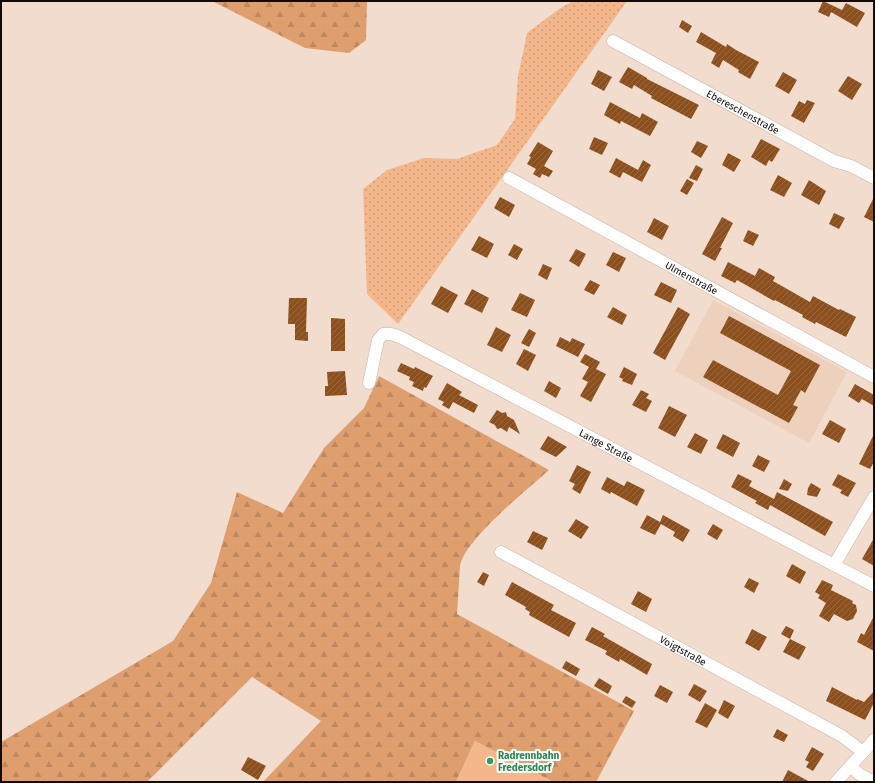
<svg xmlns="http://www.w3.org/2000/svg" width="875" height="783" font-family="'Fira Sans',sans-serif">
	<defs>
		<pattern id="grass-dots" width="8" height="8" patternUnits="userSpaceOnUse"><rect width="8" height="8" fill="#f3b78b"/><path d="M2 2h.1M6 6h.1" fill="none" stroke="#cf9c76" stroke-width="1.8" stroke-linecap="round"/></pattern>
		<pattern id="forest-firs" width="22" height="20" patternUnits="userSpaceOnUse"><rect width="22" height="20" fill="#df9e6e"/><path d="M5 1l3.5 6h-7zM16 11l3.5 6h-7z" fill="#be875e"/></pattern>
		<pattern id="building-hatch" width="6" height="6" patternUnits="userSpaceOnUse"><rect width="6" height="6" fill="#8a501f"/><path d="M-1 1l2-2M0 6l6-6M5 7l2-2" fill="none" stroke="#966a44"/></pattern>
	</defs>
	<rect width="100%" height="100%" fill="#f2dccd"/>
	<!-- built -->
	<path fill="#edd1bc" d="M 713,300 L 847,372 L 809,443 L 675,371 Z"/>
	<!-- grass -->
	<path fill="url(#grass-dots)" d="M 573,1 L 627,1 L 398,324 L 367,294 L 363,189 L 387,170 L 424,158 L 457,159 L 497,145 L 515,119 L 518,76 L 527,33 L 559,9 Z"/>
	<!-- forest -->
	<path fill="url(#forest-firs)" d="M 212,1 L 367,1 L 366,40 L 349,53 L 305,48 Z
		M 379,376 L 549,470 C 528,489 464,540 460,566 L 457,614 L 634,711 L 596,782 L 553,782 L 475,741 L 456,782 L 263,782 L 321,721 L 252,677 L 147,782 L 1,782 L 1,742 L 173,641 L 211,583 L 237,492 L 283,513 L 324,448 L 364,408 Z"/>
	<!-- garden -->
	<path fill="#f3b78b" d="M 475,741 L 553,782 L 456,782 Z"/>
	<!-- building -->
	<path fill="url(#building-hatch)" d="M 823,1 L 842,10 L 846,3 L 865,13 L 857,27 L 831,12 L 829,17 L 818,12 Z
		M 682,20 L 692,26 L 688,33 L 679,27 Z
		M 701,32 L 726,47 L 727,44 L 736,50 L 759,62 L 750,79 L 738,72 L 739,70 L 723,60 L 719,68 L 711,63 L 716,53 L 696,42 Z
		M 628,67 L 647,78 L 647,79 L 699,105 L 691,119 L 651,98 L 652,96 L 634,85 L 632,89 L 619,82 Z
		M 598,70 L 612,77 L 604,91 L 591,84 Z
		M 783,72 L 797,80 L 789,94 L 775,86 Z
		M 848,76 L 862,84 L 852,100 L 838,91 Z
		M 807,100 L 815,103 L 804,123 L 791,116 L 799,101 L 805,104 Z
		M 610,102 L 640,118 L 642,113 L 658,122 L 650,136 L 621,121 L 620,124 L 604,115 Z
		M 594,137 L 608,143 L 602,155 L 589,149 Z
		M 761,139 L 780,149 L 772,162 L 769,160 L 766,166 L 751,157 Z
		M 697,141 L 708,146 L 701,158 L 691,152 Z
		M 538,142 L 553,151 L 544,166 L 553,171 L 549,177 L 542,174 L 540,178 L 533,174 L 536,169 L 527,164 L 531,157 L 529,156 Z
		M 728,153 L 741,160 L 734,172 L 722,165 Z
		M 616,158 L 638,170 L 643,160 L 651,165 L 642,182 L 623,172 L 620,178 L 609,172 Z
		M 696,165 L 703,169 L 697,181 L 689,178 Z
		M 778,175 L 792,183 L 784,197 L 770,190 Z
		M 687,179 L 694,183 L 687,195 L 680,191 Z
		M 809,180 L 826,191 L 819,205 L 801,195 Z
		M 500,197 L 515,205 L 509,217 L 494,208 Z
		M 874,197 L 874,222 L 864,217 Z
		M 834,213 L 845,218 L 839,229 L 829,224 Z
		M 722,217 L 733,223 L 720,248 L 722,248 L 715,261 L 702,254 Z
		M 654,218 L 669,226 L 662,240 L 647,232 Z
		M 748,230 L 759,235 L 753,246 L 743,241 Z
		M 479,236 L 494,244 L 487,258 L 471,250 Z
		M 514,244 L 523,249 L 517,260 L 508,255 Z
		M 576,249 L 586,254 L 579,267 L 569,261 Z
		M 613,252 L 626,258 L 619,272 L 606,265 Z
		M 728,262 L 755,276 L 759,268 L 775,277 L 773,281 L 810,302 L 813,296 L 839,310 L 840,309 L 856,317 L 846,337 L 816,322 L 815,324 L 802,317 L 803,315 L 775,300 L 774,301 L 737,280 L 735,283 L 721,276 Z
		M 543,264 L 552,268 L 547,280 L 538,275 Z
		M 590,280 L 600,285 L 594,295 L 584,290 Z
		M 661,282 L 677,290 L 671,303 L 654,295 Z
		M 441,286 L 458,295 L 448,313 L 431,304 Z
		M 472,289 L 489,298 L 482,313 L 464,304 Z
		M 520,293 L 535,300 L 527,317 L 511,310 Z
		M 289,298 L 307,298 L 306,332 L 308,332 L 308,341 L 295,340 L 295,324 L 288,324 Z
		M 613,307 L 627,315 L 622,325 L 607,317 Z
		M 678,307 L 690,314 L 665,360 L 653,353 Z
		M 729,316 L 820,365 L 805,393 L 801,390 L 793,405 L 798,407 L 789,423 L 703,377 L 713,360 L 778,395 L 791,371 L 720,333 Z
		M 331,318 L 345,319 L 345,351 L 331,351 Z
		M 496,327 L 511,335 L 502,352 L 487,345 Z
		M 529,329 L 536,333 L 529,347 L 521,343 Z
		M 560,337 L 570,342 L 572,338 L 585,344 L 578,357 L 556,346 Z
		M 524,349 L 536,355 L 528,371 L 516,364 Z
		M 585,354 L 600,362 L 596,369 L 606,374 L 591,402 L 580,396 L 588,382 L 582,379 L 589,367 L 580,362 Z
		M 401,363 L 414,369 L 415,367 L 433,376 L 426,388 L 424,387 L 423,391 L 412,386 L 414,382 L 409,380 L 410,377 L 397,371 Z
		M 624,367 L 637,374 L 632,385 L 622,381 L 623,379 L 619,377 Z
		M 345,371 L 347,395 L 325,396 L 325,386 L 328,386 L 327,372 Z
		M 549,381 L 561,388 L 556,398 L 544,391 Z
		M 447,383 L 462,392 L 459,395 L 478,405 L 474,413 L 453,402 L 449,409 L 442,405 L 444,402 L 438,399 Z
		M 855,384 L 874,395 L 874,406 L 862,399 L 859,403 L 848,396 Z
		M 641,390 L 649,394 L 646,398 L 652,401 L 646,412 L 632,405 Z
		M 669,406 L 687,415 L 675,437 L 658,428 Z
		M 497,410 L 502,413 L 506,412 L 507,416 L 514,420 L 520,434 L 509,427 L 507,432 L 501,428 L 497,429 L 495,425 L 489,422 Z
		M 830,420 L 846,429 L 839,443 L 822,434 Z
		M 695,433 L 708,440 L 701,454 L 687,447 Z
		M 723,434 L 740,443 L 733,457 L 716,448 Z
		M 874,434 L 874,462 L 870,469 L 859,464 Z
		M 548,436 L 567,447 L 556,457 L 540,449 Z
		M 758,455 L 770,461 L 764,472 L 752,466 Z
		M 577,465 L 591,472 L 580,494 L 572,489 L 575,484 L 569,481 Z
		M 738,474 L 752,481 L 749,486 L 774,499 L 777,492 L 833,522 L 825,536 L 770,505 L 768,510 L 755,503 L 757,501 L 731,487 Z
		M 838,474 L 856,483 L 848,497 L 840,493 L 842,490 L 832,485 Z
		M 607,477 L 624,486 L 627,481 L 645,490 L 637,506 L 611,492 L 610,494 L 601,489 Z
		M 784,479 L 792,484 L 788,491 L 779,489 Z
		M 811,483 L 821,489 L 817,497 L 807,495 L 808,488 Z
		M 647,515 L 660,522 L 663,515 L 690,530 L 683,542 L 673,536 L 675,532 L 661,524 L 655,535 L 640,528 Z
		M 576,519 L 589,527 L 581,539 L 568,531 Z
		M 713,524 L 723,530 L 717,540 L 707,534 Z
		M 533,531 L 548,538 L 542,550 L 527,542 Z
		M 874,538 L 874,566 L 862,559 Z
		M 792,564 L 806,572 L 800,584 L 786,576 Z
		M 483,572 L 489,575 L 484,586 L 477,582 Z
		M 749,578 L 759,583 L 754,593 L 744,587 Z
		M 822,580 L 833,585 L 831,590 L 853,601 L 852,603 L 856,605 L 857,611 L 853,619 L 847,621 L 834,614 L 829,622 L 819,616 L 826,603 L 818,598 L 820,595 L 815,592 Z
		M 512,582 L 554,605 L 551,610 L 576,623 L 569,637 L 529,615 L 530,612 L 525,609 L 526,607 L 505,595 Z
		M 638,591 L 652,599 L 646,612 L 631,604 Z
		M 874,616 L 874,651 L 857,642 L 861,633 L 864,635 Z
		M 786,626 L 794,630 L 790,639 L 781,634 Z
		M 592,627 L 605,634 L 603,636 L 652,664 L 647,675 L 620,659 L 619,662 L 605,654 L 607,651 L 585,640 Z
		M 752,629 L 767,637 L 759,651 L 745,643 Z
		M 790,639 L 806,647 L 799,660 L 783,652 Z
		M 566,661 L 580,669 L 576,676 L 562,668 Z
		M 599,678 L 612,686 L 608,694 L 594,686 Z
		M 694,684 L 707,691 L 700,702 L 688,695 Z
		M 660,685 L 673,692 L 667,703 L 654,696 Z
		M 832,687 L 857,700 L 857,699 L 864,702 L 874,691 L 874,703 L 865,720 L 826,701 Z
		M 626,696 L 636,702 L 632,708 L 622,702 Z
		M 724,700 L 735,706 L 728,719 L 718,713 Z
		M 705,703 L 717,710 L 707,728 L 695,722 Z
		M 777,729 L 788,735 L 784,742 L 773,737 Z
		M 812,747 L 824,754 L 813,771 L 806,767 L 809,762 L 805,760 Z
		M 248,757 L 266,766 L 258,780 L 241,770 Z
		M 788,770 L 810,782 L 782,782 Z"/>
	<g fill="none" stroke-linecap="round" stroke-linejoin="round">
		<!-- minor casing -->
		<g stroke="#c8b3a4" stroke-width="13">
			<g id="minor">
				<path id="s1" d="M 613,41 L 834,161 L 851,166 L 874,178"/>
				<path id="s2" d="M 509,178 L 874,377"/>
				<path id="s3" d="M 369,383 L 378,340 L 383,334 L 391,334 L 400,337 L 874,586"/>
				<path id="s4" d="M 501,552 L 842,736 L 863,752"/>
				<path d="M 834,565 L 874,497"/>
				<path d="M 851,766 L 859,774 L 874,782"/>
				<path d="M 836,782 L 874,740"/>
			</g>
		</g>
		<!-- minor -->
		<use href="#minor" stroke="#fff" stroke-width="12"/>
	</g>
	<!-- markers -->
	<circle fill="#2e9e5b" stroke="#fff" stroke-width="1.5" cx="490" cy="761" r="4"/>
	<g text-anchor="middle" stroke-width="4" stroke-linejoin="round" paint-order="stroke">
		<!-- street labels -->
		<g font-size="10" fill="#120b07" stroke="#fff">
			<text dy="4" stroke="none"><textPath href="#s1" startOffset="148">Ebereschenstraße</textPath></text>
			<text dy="4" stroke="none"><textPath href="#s2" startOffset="208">Ulmenstraße</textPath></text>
			<text dy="4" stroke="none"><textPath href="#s3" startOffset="302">Lange Straße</textPath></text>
			<text dy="4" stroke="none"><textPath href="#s4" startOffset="207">Voigtstraße</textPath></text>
		</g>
		<!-- leisure labels -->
		<g font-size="10" font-weight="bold" fill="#27864d" stroke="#fff" text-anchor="start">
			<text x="498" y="759">Radrennbahn<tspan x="498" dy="12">Fredersdorf</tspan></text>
		</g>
	</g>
	<!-- border -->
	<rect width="875" height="783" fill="none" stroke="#120b07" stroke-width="4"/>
</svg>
